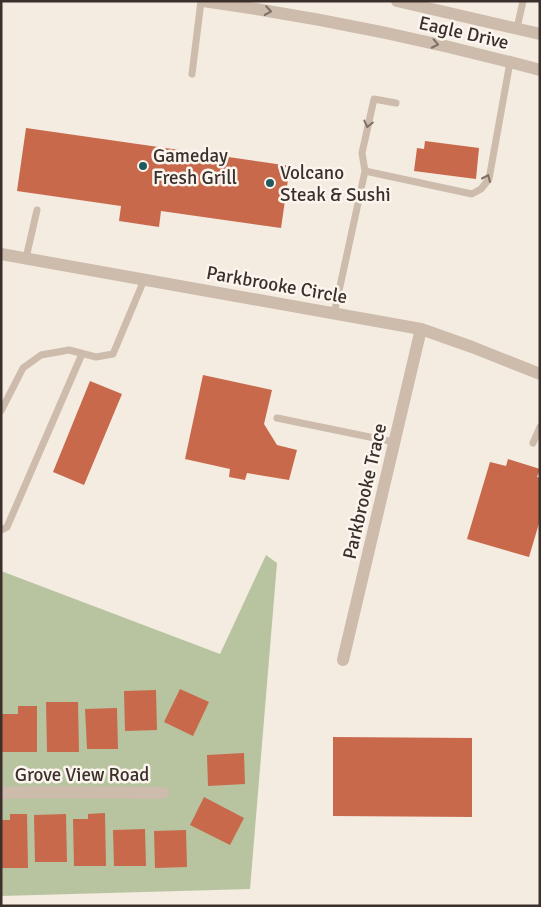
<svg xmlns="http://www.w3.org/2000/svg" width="541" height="907" font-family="Signika,sans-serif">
	<rect width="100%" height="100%" fill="#f4ebe1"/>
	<!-- green -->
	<path fill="#b8c4a0" d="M 266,555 L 277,563 L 250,889 L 1,896 L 1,571 L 220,654 Z"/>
	<!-- building -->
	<path fill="#c8694b" d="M 26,128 L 290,166 L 281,228 L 161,211 L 159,227 L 119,221 L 121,206 L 17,191 Z
		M 425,141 L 479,148 L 476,179 L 414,171 L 417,148 L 424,149 Z
		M 203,375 L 272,390 L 264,424 L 277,445 L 297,450 L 289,480 L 247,473 L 245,480 L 229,477 L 230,469 L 185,459 Z
		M 90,381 L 122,394 L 84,485 L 53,472 Z
		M 508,459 L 540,469 L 537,477 L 540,478 L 540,520 L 529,557 L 467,539 L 490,462 L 506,466 Z
		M 180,689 L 209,702 L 193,736 L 164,722 Z
		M 156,690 L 157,730 L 125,731 L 124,691 Z
		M 46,702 L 78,702 L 79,752 L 47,752 Z
		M 18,706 L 37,706 L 37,752 L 2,752 L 1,714 L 18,714 Z
		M 117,708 L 118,749 L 87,749 L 85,709 Z
		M 333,737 L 472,738 L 472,817 L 333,816 Z
		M 244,753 L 245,784 L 208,786 L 207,755 Z
		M 204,797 L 244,818 L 230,845 L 190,825 Z
		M 105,813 L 106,866 L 74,866 L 73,819 L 88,819 L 88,814 Z
		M 10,814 L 27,814 L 28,868 L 1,868 L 1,820 L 10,820 Z
		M 66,814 L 67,862 L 35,862 L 34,815 Z
		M 145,829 L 146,866 L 114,866 L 113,830 Z
		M 186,830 L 187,867 L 155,868 L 154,831 Z"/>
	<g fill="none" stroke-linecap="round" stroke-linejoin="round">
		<!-- service -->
		<path stroke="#cdbbac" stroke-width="7" d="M 517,28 L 523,1
			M 192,74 L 201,1
			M 396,103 L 374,99 L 362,153 L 365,171 L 472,194 L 481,189 L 489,179 L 510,62
			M 26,258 L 37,210
			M 334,314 L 365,171
			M 1,411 L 23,368 L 41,355 L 69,350 L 96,357 L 113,354 L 144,280
			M 277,418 L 394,442
			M 533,443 L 540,427
			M 1,530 L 7,527 L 82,354"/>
		<!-- minor -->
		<path stroke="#cdbbac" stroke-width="12" d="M 1,254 L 421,329 L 472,347 L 540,374
			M 343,660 L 421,329
			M 1,793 L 39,792 L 163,793"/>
		<!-- tertiary -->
		<path stroke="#cdbbac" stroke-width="12" d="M 203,1 C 316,17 429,40 540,70
			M 397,1 L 540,34"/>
	</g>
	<!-- one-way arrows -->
	<defs><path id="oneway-chevron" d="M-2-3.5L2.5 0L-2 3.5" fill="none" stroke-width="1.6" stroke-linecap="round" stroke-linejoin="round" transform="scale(1.25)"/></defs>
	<g stroke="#7d6f65">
		<use href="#oneway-chevron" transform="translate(268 11) rotate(9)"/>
		<use href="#oneway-chevron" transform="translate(435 44) rotate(12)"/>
		<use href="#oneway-chevron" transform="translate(368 124) rotate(103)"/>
		<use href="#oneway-chevron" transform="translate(487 178) rotate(-66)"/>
	</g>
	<!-- markers -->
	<g fill="#1f5a5e" stroke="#fbf5ee" stroke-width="2">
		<circle cx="143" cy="166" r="5"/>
		<circle cx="270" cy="183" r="5"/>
	</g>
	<g text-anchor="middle" stroke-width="5" stroke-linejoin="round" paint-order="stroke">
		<!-- street labels -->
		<g font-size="19" fill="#3b302b" stroke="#fbf5ee">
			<text transform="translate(464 32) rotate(13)" y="7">Eagle Drive</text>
			<text transform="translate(277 284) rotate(10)" y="7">Parkbrooke Circle</text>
			<text transform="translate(364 491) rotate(-77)" y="7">Parkbrooke Trace</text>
			<text x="82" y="781">Grove View Road</text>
		</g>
		<!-- poi labels -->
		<g font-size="19" fill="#3b302b" stroke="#fbf5ee" text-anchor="start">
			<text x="153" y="162">Gameday<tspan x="153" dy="22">Fresh Grill</tspan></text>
			<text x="280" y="179">Volcano<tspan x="280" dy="22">Steak &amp; Sushi</tspan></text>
		</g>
	</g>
	<!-- border -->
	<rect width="541" height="907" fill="none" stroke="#3b302b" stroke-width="5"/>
</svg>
